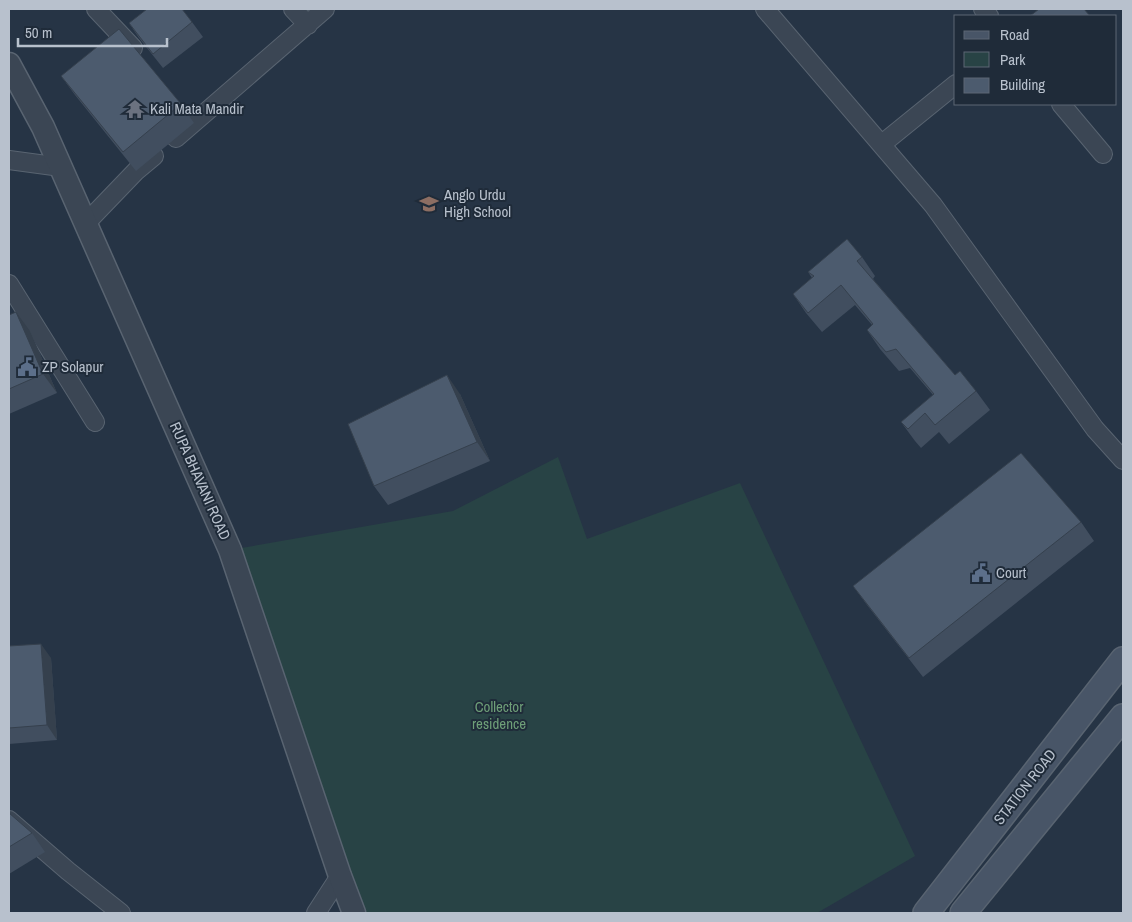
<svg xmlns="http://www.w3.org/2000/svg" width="1132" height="922" font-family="'Archivo Narrow',sans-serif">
	<rect width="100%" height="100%" fill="#263445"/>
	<!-- green -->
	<path fill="#284345" d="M 558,457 L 587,539 L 740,483 L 915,856 L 817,913 L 359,913 L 230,550 L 453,511 Z"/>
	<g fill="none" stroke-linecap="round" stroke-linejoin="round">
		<!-- minor casing -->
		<g stroke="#596471" stroke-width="20">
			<path id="minor" d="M 96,9 L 133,48
				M 293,9 L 308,25
				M 765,9 L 933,205 L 1095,429 L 1123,460
				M 983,9 L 989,16
				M 1061,104 L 1103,154
				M 176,138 L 325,9
				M 882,144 L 956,84
				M 9,160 L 61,167
				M 86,223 L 136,171 L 154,156
				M 9,284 L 95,422
				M 9,820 L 68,871 L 121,913
				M 316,913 L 340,876"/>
		</g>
		<!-- tertiary casing -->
		<g stroke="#596471" stroke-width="25">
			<path id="tertiary" d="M 9,64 L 43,127 L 230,550 L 340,876 L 354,913"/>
		</g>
		<!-- secondary casing -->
		<g stroke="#596471" stroke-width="28">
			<path id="secondary" d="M 926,913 L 1123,660
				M 963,913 L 1123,717"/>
		</g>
		<!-- minor -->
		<use href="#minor" stroke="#3b4654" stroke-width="18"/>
		<!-- tertiary -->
		<use href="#tertiary" stroke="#3b4654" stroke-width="22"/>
		<!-- secondary -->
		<use href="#secondary" stroke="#485567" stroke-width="25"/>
	</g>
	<!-- wall -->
	<path fill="#414e5f" d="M 192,22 L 203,37 L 163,68 L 139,38 L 129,23 Z
		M 61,76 L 181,104 L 194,123 L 136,171 L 75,95 Z
		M 862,257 L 875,276 L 873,279 L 955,375 L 976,391 L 990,410 L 949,444 L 939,432 L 921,448 L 915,441 L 901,422 L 933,395 L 910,368 L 899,371 L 880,349 L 867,330 L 872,325 L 855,305 L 822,332 L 806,313 L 793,294 L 812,278 L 808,272 Z
		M 9,315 L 30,331 L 57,393 L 9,414 Z
		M 460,394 L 490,461 L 388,505 L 374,486 Z
		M 1081,522 L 1094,541 L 923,677 L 867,605 L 853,586 Z
		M 9,646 L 51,658 L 57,740 L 9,744 Z
		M 9,813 L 32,833 L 45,852 L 9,874 Z"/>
	<!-- shaded-wall -->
	<path fill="#35404d" d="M 16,312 L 30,331 L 57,393 L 43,374 Z
		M 447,375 L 460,394 L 490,461 L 477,442 Z
		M 41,644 L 51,658 L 57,740 L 47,725 Z"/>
	<!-- building -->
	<path fill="#4c5b6e" stroke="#35404d" d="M 147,9 L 182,9 L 192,22 L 153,54 L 129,23 Z
		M 1039,9 L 1084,9 L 1090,16 L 1030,16 Z
		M 119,29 L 181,104 L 123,152 L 61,76 Z
		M 847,239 L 862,257 L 857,261 L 955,375 L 960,371 L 976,391 L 935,425 L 925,413 L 908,429 L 901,422 L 934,394 L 896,349 L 886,352 L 867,330 L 873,324 L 841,285 L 808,313 L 793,294 L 814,276 L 808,272 Z
		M 16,312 L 43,374 L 9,389 L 9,315 Z
		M 447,375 L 477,442 L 374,486 L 348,424 Z
		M 1021,453 L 1081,522 L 909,658 L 853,586 Z
		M 41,644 L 47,725 L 9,728 L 9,646 Z
		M 9,813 L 32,833 L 9,847 Z"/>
	<!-- icons -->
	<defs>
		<g id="temple-bare" transform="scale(1.5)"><path d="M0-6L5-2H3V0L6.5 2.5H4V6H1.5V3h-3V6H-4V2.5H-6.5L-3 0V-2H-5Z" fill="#6b7280" stroke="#1f2b39" stroke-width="2.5" paint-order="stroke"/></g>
		<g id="school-bare" transform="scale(1.5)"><path d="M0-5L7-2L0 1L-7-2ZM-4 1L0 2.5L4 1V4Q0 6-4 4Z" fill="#8d6e63" stroke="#1f2b39" stroke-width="2.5" paint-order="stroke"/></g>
		<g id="civic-bare" transform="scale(1.5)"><path d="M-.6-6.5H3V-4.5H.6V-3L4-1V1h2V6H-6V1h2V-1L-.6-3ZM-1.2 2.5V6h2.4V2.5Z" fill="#5c6f8a" stroke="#1f2b39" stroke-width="2.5" paint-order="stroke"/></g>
	</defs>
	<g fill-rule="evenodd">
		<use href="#temple-bare" x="135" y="109"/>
		<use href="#school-bare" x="429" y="204"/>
		<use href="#civic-bare" x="27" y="367"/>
		<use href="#civic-bare" x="981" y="573"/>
	</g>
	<g text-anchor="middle" stroke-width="4" stroke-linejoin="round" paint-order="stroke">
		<!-- poi labels -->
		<g font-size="15" fill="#b8c1cd" stroke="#1f2b39" text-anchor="start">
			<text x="150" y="114">Kali Mata Mandir</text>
			<text x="444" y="200">Anglo Urdu<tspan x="444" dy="17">High School</tspan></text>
			<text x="42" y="372">ZP Solapur</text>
			<text x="996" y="578">Court</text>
		</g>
		<!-- street labels -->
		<g font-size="15" fill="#b8c1cd" stroke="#1f2b39">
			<text transform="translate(200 481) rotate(66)" y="5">RUPA BHAVANI ROAD</text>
			<text transform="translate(1025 787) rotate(-52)" y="5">STATION ROAD</text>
		</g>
		<!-- park labels -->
		<g font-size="15" fill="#6e9f78" stroke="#1f2b39">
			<text x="499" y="712">Collector<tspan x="499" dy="17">residence</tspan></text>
		</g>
	</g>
	<!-- border -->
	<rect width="1132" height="922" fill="none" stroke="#b8c1cd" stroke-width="20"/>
	<!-- legend -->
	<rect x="954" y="15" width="162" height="90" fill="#1f2b39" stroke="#5c6774"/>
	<rect x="964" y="31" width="25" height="8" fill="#485567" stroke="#5c6774"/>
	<text x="1000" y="40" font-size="15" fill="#b8c1cd">Road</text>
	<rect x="964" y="52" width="25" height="15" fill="#284345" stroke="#5c6774"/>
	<text x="1000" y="65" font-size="15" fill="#b8c1cd">Park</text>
	<rect x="964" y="78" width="25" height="15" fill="#4c5b6e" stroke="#5c6774"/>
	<text x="1000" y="90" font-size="15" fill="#b8c1cd">Building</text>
	<!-- scale -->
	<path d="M18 38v8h149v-8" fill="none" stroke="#b8c1cd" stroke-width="2.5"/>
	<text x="25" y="38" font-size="15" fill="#b8c1cd" stroke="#1f2b39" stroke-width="4" paint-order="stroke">50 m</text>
</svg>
